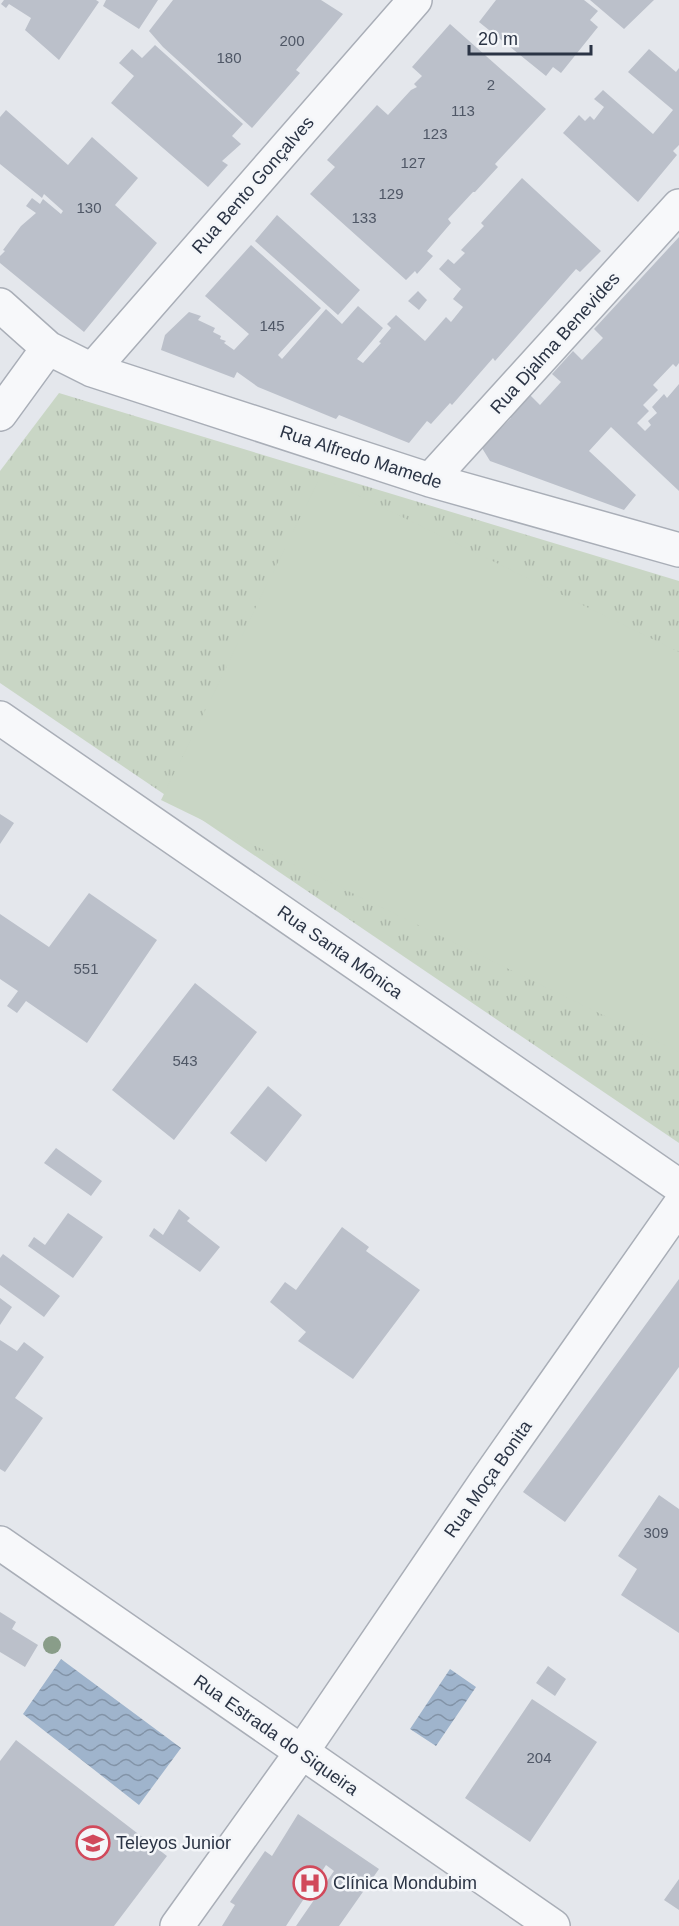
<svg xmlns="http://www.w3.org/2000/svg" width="679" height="1926" font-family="Arial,sans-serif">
	<defs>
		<pattern id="grass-tufts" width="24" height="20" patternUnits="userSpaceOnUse" patternTransform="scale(1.5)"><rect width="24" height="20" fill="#c9d6c5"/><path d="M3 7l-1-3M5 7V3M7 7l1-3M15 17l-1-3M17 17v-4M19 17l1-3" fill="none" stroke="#adb8ab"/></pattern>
		<pattern id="water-waves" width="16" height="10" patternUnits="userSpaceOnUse" patternTransform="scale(1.5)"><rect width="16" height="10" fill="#9fb4cc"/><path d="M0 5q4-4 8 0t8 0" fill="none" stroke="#8293a7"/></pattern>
	</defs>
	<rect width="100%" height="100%" fill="#e4e7ec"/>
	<!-- grass -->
	<path fill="url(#grass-tufts)" d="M 59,393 L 679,581 L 679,1143 L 0,683 L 0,471 Z"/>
	<!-- pitch -->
	<path fill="#c9d6c5" d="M 320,477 L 679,652 L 679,1052 L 161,800 Z"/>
	<!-- water -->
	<path fill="url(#water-waves)" d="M 61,1659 L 181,1748 L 139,1805 L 23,1714 Z
		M 450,1669 L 476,1687 L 436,1746 L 410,1729 Z"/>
	<!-- building -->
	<path fill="#bbc0ca" d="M 4,0 L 96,0 L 99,2 L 59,60 L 25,30 L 31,18 L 9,4 L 6,8 L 1,4 Z
		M 106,0 L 158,0 L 139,29 L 103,6 Z
		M 173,0 L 321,0 L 343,14 L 296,70 L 300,73 L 252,128 L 163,47 L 149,31 Z
		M 496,0 L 584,0 L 598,11 L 590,20 L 598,27 L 561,73 L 553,67 L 546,76 L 479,22 Z
		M 590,0 L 654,0 L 624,29 Z
		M 450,24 L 546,109 L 495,164 L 498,167 L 475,192 L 473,192 L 448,219 L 451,223 L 427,251 L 433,256 L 417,274 L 415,271 L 406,280 L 310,194 L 335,167 L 327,160 L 377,105 L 388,115 L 411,90 L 417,87 L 414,84 L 422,76 L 412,67 Z
		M 155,45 L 243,124 L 232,136 L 241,144 L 222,161 L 228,165 L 208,187 L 111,103 L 134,76 L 119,63 L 132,49 L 142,58 Z
		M 649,49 L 676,72 L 679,68 L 679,145 L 673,151 L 677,155 L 638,202 L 563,133 L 579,115 L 585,121 L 590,116 L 594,120 L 604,107 L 594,99 L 603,90 L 653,134 L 673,110 L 628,72 Z
		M 6,110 L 68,165 L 92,137 L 138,178 L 115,205 L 157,243 L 84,332 L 0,263 L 0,256 L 5,251 L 3,250 L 21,226 L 36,213 L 26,206 L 32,198 L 40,204 L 43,199 L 61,214 L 63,211 L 44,194 L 42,198 L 0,164 L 0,117 Z
		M 522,178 L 601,251 L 580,272 L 576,269 L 495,361 L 493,358 L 452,405 L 450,403 L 431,424 L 427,421 L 409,443 L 339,415 L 336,419 L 258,387 L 237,372 L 234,378 L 161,350 L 165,335 L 189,312 L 201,316 L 198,320 L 215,328 L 213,332 L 221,336 L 220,339 L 226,341 L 224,343 L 234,350 L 249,334 L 205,296 L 251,245 L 321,308 L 278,355 L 282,359 L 326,309 L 342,324 L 358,306 L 383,328 L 357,359 L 363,363 L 381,343 L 379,342 L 391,328 L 387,324 L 396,315 L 425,341 L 446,317 L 451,322 L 463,307 L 453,299 L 461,289 L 439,269 L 448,259 L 454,264 L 465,253 L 461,250 L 484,226 L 481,223 Z
		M 277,215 L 360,290 L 338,315 L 255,241 Z
		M 679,237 L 679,363 L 676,367 L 673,364 L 653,385 L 658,390 L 643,405 L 649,411 L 637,423 L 645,431 L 651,425 L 648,421 L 657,413 L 652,407 L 664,394 L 667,398 L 679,384 L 679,491 L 611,427 L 589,451 L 636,495 L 624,510 L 490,461 L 482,448 L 511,418 L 507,415 L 527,392 L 540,405 L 561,382 L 552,374 L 573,351 L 582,360 L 603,338 L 594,329 Z
		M 418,291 L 427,300 L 419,310 L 408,301 Z
		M 0,814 L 14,823 L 0,844 Z
		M 89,893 L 157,940 L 87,1043 L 26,1001 L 17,1013 L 7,1006 L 18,991 L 0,979 L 0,914 L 49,947 Z
		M 195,983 L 257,1032 L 174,1140 L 112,1090 Z
		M 268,1086 L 302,1115 L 266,1162 L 230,1133 Z
		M 56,1148 L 102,1181 L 91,1196 L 44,1163 Z
		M 179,1209 L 190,1218 L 187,1221 L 220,1247 L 200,1272 L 149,1236 L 154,1228 L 163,1235 Z
		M 68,1213 L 103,1237 L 73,1278 L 28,1246 L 34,1237 L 45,1245 Z
		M 342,1227 L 369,1247 L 366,1251 L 420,1290 L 353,1379 L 298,1341 L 306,1332 L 270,1302 L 285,1282 L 296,1290 Z
		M 3,1254 L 60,1296 L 44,1317 L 0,1285 L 0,1258 Z
		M 679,1279 L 679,1367 L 565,1522 L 523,1492 Z
		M 0,1298 L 12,1307 L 0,1325 Z
		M 0,1340 L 17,1351 L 24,1342 L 44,1357 L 15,1398 L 43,1418 L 5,1472 L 0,1469 Z
		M 659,1495 L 679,1509 L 679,1633 L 621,1595 L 637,1569 L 618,1556 Z
		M 0,1612 L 16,1622 L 12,1629 L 38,1645 L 25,1667 L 0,1652 Z
		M 548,1666 L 566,1679 L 555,1696 L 536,1683 Z
		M 532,1699 L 597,1742 L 530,1842 L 465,1798 Z
		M 16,1740 L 167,1856 L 114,1926 L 0,1926 L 0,1761 Z
		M 298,1814 L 379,1869 L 339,1926 L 296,1926 L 334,1871 L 326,1865 L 286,1926 L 222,1926 L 235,1905 L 230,1902 L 265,1851 L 272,1856 Z
		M 679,1879 L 679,1910 L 664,1900 Z"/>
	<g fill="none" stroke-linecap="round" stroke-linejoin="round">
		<!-- minor casing -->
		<g stroke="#a9aeb7" stroke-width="36">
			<path id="minor" d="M 0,305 L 48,348 L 92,370 L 430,480 L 679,550
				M 92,370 L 415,0
				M 0,414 L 48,348
				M 430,480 L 679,206
				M 0,718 L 679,1186
				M 0,1543 L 553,1926
				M 177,1926 L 301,1753 L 486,1481 L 679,1206"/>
		</g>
		<!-- minor -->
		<use href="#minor" stroke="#f7f8fa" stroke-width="33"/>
	</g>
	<!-- trees -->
	<circle fill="#899d89" cx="52" cy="1645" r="9"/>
	<!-- icons -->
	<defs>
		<g id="school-ring" transform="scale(1.725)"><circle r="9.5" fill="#f4f6f9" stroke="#d1495b" stroke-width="1.5"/><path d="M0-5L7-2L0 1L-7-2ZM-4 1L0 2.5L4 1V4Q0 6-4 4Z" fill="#d1495b"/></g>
		<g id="hospital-ring" transform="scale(1.725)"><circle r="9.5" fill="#f4f6f9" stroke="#d1495b" stroke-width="1.5"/><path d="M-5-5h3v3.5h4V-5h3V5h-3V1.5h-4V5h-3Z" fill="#d1495b"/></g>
	</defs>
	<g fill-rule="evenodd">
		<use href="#school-ring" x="93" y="1843"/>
		<use href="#hospital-ring" x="310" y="1883"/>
	</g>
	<g text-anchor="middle" stroke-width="5" stroke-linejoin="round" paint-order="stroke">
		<!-- number labels -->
		<g font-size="15" fill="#4f5766">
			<text x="292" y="46">200</text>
			<text x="229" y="63">180</text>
			<text x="491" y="90">2</text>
			<text x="463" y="116">113</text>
			<text x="435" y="139">123</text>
			<text x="413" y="168">127</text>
			<text x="391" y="199">129</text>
			<text x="89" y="213">130</text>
			<text x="364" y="223">133</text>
			<text x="272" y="331">145</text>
			<text x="86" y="974">551</text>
			<text x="185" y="1066">543</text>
			<text x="656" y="1538">309</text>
			<text x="539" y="1763">204</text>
		</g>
		<!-- street labels -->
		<g font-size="18" fill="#2b3445" stroke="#f4f6f9">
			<text transform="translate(253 185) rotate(-49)" y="6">Rua Bento Gonçalves</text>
			<text transform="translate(555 343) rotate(-48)" y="6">Rua Djalma Benevides</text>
			<text transform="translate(361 457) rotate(18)" y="6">Rua Alfredo Mamede</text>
			<text transform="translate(340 952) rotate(35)" y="6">Rua Santa Mônica</text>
			<text transform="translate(488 1479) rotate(-55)" y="6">Rua Moça Bonita</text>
			<text transform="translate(276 1735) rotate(35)" y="6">Rua Estrada do Siqueira</text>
		</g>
		<!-- poi labels -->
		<g font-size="18" fill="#2b3445" stroke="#f4f6f9" text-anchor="start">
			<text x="116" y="1849">Teleyos Junior</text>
			<text x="333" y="1889">Clínica Mondubim</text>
		</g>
	</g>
	<!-- scale -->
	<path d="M469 45v9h122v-9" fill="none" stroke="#2b3445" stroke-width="3"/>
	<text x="478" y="45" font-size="18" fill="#2b3445" stroke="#f4f6f9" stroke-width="4.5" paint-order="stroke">20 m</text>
</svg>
